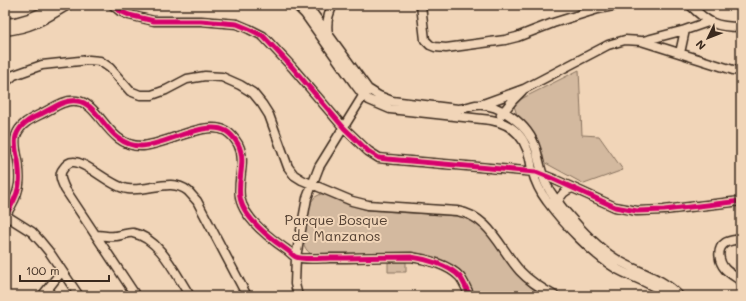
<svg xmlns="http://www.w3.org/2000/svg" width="746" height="301" font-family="Mali,sans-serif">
	<rect width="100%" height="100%" fill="#f1d5b8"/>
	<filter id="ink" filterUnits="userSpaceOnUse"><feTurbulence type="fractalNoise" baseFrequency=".025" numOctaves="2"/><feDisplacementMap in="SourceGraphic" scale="8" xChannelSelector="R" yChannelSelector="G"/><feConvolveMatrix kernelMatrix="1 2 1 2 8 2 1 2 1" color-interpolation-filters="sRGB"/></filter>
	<g filter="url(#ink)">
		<!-- green -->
		<path fill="#d3b99f" stroke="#87725e" d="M 579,70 L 582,135 L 599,136 L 623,170 L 584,184 L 540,160 L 517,115 L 514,106 L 517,101 Z
			M 321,194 L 325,194 L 351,205 L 367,210 L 456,216 C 484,220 495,246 510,266 C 519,278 531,289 545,296 L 474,296 L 442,262 L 313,255 C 309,253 306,250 304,245 C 303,238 310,210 311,202 L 315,197 Z
			M 388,262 L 406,262 L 406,272 L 388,272 Z"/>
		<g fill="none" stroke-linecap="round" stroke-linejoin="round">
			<!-- minor casing -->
			<g stroke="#3b2a1e" stroke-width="11">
				<path id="minor" d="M 113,5 L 120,11 L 129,15 L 154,21 L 201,21 L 237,24 L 249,29 L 263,36 L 292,67 L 344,128 L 368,151 L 379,158 L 387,159 L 536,172 L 551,178 L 615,207 L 637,211 L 664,210 L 741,201
					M 296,5 L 305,14 L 354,83 L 363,95 L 369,100 L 390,109 L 491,120 C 508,123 521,133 527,149 C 530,156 531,163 532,170 C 535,181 540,192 547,201 C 564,224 592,254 617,269 C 633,278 653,283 668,296
					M 307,5 L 368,89 L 379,96 L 392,101 L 458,109 C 464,109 470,106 476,105 C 488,103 503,110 512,117 C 523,125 532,136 536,149 C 539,160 541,173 546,184 C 552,196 562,208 571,218 C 584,233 604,253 621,262 C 641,273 664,279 679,296
					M 421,5 L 425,40 L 430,45 L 435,47 L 446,48 L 505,40 L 517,37 L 553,23 L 598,9 L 618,5
					M 690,5 C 708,23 715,27 741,27
					M 5,23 C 23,22 39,15 54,5
					M 5,31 C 32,28 45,19 68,5
					M 328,34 C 326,23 328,14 333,5
					M 643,41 L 685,30
					M 680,53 L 685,30 L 708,22
					M 5,83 L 14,75 L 42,65 L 89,60 L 100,61 L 110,68 L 130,91 L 140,95 L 152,95 L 166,90 L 187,79 L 205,76 L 222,77 L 240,85 L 253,93 L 262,104 L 269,115 L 288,167 L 294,175 L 302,180 L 352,201 L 368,205 L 457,211 C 490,216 500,249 520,271 C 530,282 542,289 555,296
					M 483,104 L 524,89 L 608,45 L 625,40 L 641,41 L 733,70 L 741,71
					M 501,115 L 513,100 L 522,91
					M 558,202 C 561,194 565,190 573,188
					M 5,215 L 32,232 L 41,242 L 50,253 L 79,296
					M 5,216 C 10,208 16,199 18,189 C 21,180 19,169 18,160 C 16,152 14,143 16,136 C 20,123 33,118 43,113 C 53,108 65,99 77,101 C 100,103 107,146 141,146 C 164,146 205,119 226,131 C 231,134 235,139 238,144 C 247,161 237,179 240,197 C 243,218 271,239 287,250 C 290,252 293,256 296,257 C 302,260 323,258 330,258 C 357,258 384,257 411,257 C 426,259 449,265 460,277 C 464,282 467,290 470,296
					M 96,235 C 103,235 109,237 115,236 C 121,236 128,232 133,233 C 160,238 176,275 190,296
					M 741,239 C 736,240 729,240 725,243 C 716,249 719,262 725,269 C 730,274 736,277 741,281
					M 42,296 L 62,271
					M 136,296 L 65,189 C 62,182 58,175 63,169 C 65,166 69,162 73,162 C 86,161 111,187 128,189 C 148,192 171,177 188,191 C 191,194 194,198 197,201 L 247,296
					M 298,296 L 295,284 L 296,257 L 307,198 L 319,167 L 366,91"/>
			</g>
			<!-- minor -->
			<use href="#minor" stroke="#f1d5b8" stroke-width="8"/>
			<!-- cycleway casing -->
			<g stroke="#f1d5b8" stroke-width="8">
				<path id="cycleway" d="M 113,5 L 120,11 L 129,15 L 154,21 L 201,21 L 237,24 L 249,29 L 263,36 L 292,67 L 344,128 L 368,151 L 379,158 L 387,159 L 536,172 L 551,178 L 615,207 L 637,211 L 664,210 L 741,201
					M 5,216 C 10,208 16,199 18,189 C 21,180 19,169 18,160 C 16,152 14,143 16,136 C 20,123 33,118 43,113 C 53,108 65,99 77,101 C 100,103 107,146 141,146 C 164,146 205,119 226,131 C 231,134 235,139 238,144 C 247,161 237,179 240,197 C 243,218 271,239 287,250 C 290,252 293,256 296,257 C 302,260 323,258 330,258 C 357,258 384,257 411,257 C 426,259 449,265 460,277 C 464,282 467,290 470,296"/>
			</g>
			<!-- cycleway -->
			<use href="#cycleway" stroke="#d6006c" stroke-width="5"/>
		</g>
	</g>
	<g text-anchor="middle" stroke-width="4" stroke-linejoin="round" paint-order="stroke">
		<!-- park labels -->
		<g font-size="14" fill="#523f31" stroke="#f1d5b8">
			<text x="336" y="225">Parque Bosque<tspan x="336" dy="16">de Manzanos</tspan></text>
		</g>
	</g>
	<!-- margin -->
	<rect width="746" height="301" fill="none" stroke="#f1d5b8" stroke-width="20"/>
	<rect x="10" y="10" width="726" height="281" fill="none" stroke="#3b2a1e" stroke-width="1.5" filter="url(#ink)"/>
	<!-- north arrow -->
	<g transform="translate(708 38) rotate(227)" stroke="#f1d5b8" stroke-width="3" paint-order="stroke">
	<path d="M0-3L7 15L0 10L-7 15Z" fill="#3b2a1e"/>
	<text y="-6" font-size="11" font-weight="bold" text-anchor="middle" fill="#3b2a1e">N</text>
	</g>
	<!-- scale -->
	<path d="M20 275v6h89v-6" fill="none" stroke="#3b2a1e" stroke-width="2"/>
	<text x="26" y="275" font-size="12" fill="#3b2a1e" stroke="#f1d5b8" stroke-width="3" paint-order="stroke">100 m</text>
</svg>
